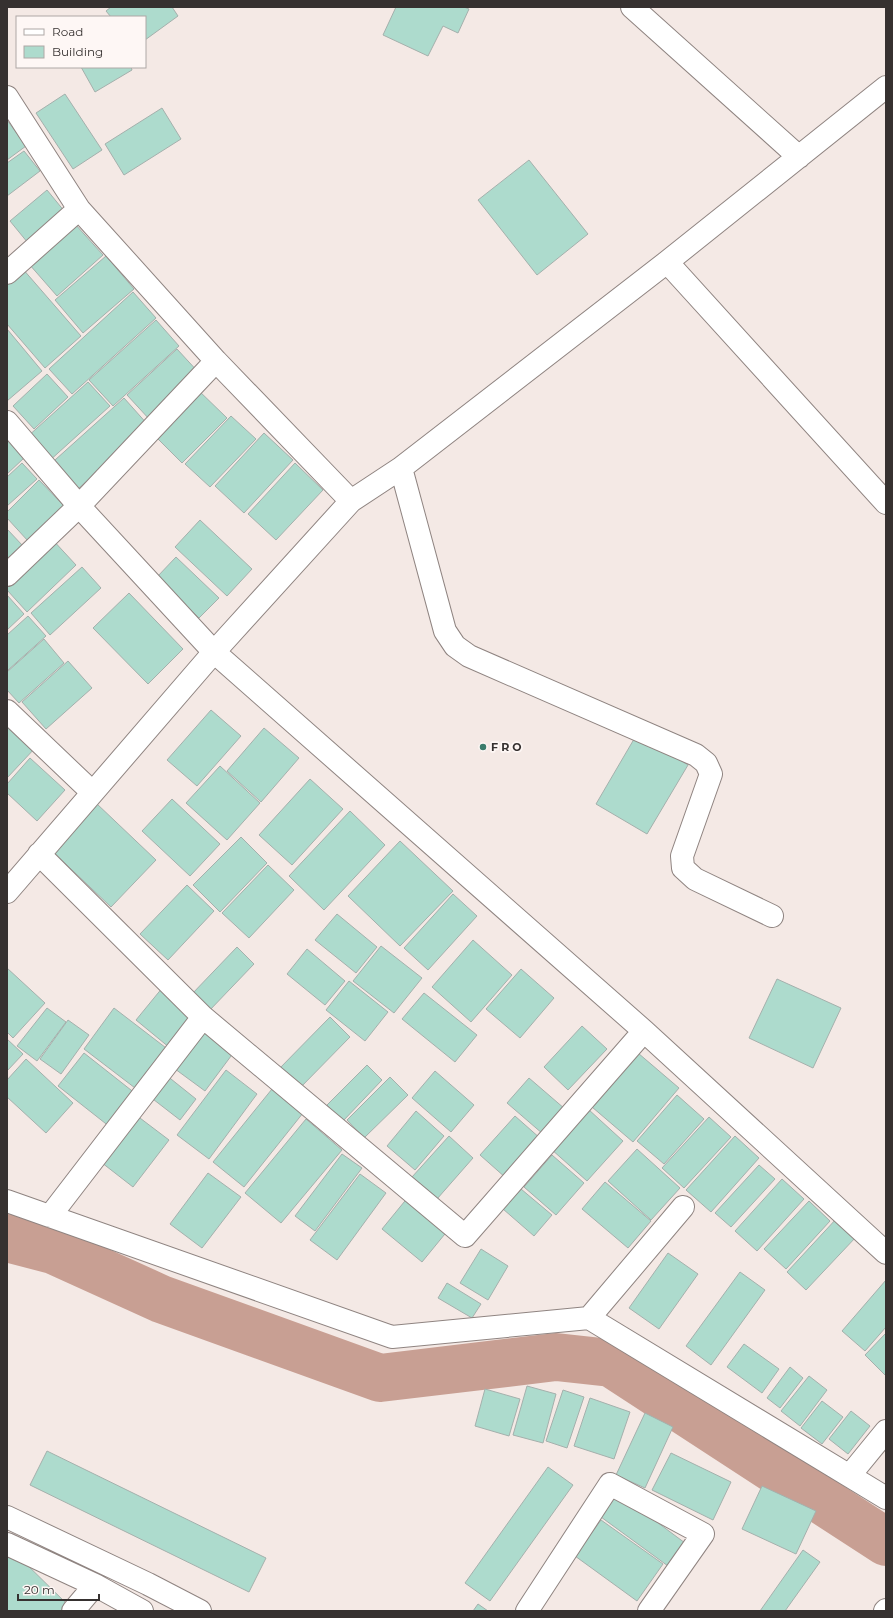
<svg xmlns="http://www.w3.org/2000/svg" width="893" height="1618" font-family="Montserrat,sans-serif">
	<rect width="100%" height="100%" fill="#f4e9e5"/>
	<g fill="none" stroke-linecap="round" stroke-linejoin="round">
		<!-- river -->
		<path stroke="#c89f93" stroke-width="48" d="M 7,1238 L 53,1250 L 161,1299 L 380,1378 L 556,1357 L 611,1363 L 886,1542"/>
	</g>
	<!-- building -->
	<path fill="#addbcd" stroke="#a4b0ac" d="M 111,7 L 172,7 L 178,16 L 145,40 L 145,17 L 111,17 L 106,11 Z
		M 396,7 L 464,7 L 469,9 L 458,33 L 443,26 L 428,56 L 383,35 Z
		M 81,67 L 131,67 L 132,70 L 95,92 Z
		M 65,94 L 102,150 L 73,169 L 36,113 Z
		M 162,108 L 181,139 L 124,175 L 105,144 Z
		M 7,120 L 26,146 L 7,160 Z
		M 24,151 L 40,171 L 7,196 L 7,163 Z
		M 529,160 L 588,234 L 537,275 L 478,200 Z
		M 47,190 L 65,212 L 28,243 L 10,221 Z
		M 75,224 L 103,255 L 57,296 L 29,264 Z
		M 106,256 L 134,289 L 83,333 L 55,300 Z
		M 22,268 L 81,336 L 45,368 L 7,324 L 7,282 Z
		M 133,292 L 156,318 L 72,394 L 49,369 Z
		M 156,320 L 179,346 L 113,406 L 89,380 Z
		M 7,329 L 42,371 L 7,401 Z
		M 177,349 L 200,374 L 150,420 L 127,395 Z
		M 47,374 L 68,397 L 34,429 L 13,406 Z
		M 88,382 L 110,406 L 48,462 L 26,438 Z
		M 196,388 L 227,418 L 182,463 L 152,433 Z
		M 124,398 L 149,426 L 79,488 L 55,460 Z
		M 231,416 L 256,439 L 210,487 L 185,464 Z
		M 264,433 L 293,460 L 244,513 L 215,486 Z
		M 7,440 L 24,458 L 7,474 Z
		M 22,463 L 37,479 L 7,506 L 7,477 Z
		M 295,463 L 323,490 L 276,540 L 248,514 Z
		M 39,480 L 64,506 L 28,541 L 7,518 L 7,512 Z
		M 200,520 L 252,569 L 227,596 L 175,547 Z
		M 7,529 L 23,546 L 7,561 Z
		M 51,538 L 76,565 L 27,612 L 7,590 L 7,579 Z
		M 176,557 L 219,598 L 199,618 L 157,577 Z
		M 82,567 L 101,588 L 50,635 L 31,613 Z
		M 129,593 L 183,649 L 148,684 L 93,628 Z
		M 7,595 L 24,614 L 7,630 Z
		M 28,616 L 46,636 L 7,671 L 7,635 Z
		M 44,639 L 64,663 L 19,703 L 7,690 L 7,672 Z
		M 68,661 L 92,688 L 46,729 L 22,702 Z
		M 211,710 L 241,736 L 197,786 L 167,760 Z
		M 7,720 L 36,747 L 7,778 Z
		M 264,728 L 299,758 L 261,802 L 227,771 Z
		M 637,734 L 688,765 L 647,834 L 596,804 Z
		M 30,758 L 65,790 L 37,821 L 7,793 L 7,784 Z
		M 220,766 L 260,803 L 227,840 L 186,803 Z
		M 310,779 L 343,809 L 292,865 L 259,835 Z
		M 172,799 L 220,844 L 190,876 L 142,831 Z
		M 96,803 L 156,860 L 111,907 L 51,850 Z
		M 350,811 L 385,845 L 324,910 L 289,876 Z
		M 241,837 L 267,863 L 220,912 L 193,885 Z
		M 400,841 L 453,891 L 400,946 L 348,896 Z
		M 268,865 L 294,890 L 249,938 L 222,913 Z
		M 187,885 L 214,911 L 168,960 L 140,934 Z
		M 453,894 L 477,916 L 428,970 L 404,948 Z
		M 337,914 L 377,947 L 356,973 L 315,940 Z
		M 473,940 L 512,975 L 471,1022 L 432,987 Z
		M 381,946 L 422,978 L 394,1013 L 353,981 Z
		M 237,947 L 254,964 L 208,1012 L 191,995 Z
		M 307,949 L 345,981 L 325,1005 L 287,974 Z
		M 7,968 L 45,1003 L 13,1038 L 7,1032 Z
		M 521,969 L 554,998 L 520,1038 L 486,1009 Z
		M 777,979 L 841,1008 L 813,1068 L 749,1038 Z
		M 349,981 L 388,1012 L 365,1041 L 326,1010 Z
		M 163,987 L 197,1015 L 170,1048 L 136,1020 Z
		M 424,993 L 477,1035 L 455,1062 L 402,1019 Z
		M 47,1008 L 66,1022 L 37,1061 L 17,1046 Z
		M 114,1008 L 170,1051 L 139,1091 L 84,1049 Z
		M 330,1017 L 350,1037 L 297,1091 L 277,1071 Z
		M 68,1020 L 89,1035 L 61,1074 L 40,1059 Z
		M 582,1026 L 607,1049 L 568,1090 L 544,1067 Z
		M 200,1027 L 234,1052 L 205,1091 L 171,1066 Z
		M 7,1039 L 23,1054 L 7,1071 Z
		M 84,1053 L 136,1094 L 110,1127 L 58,1086 Z
		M 638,1053 L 679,1088 L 633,1142 L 592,1107 Z
		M 26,1059 L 73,1103 L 46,1133 L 7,1097 L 7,1080 Z
		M 367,1065 L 382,1080 L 343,1121 L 327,1105 Z
		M 226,1070 L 257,1094 L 209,1159 L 177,1135 Z
		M 435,1071 L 474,1105 L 451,1132 L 412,1098 Z
		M 166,1075 L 196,1099 L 180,1120 L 149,1096 Z
		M 390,1077 L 408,1095 L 364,1138 L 347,1120 Z
		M 529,1078 L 565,1109 L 543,1134 L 507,1103 Z
		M 272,1089 L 303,1113 L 244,1187 L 213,1162 Z
		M 677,1095 L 704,1119 L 664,1164 L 637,1141 Z
		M 588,1109 L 623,1141 L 587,1181 L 551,1149 Z
		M 416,1111 L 444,1136 L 415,1170 L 387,1146 Z
		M 132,1112 L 169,1140 L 133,1187 L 97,1159 Z
		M 515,1116 L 541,1139 L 506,1178 L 480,1155 Z
		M 709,1117 L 731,1137 L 684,1188 L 662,1168 Z
		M 306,1119 L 342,1150 L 281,1223 L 245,1193 Z
		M 449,1136 L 473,1158 L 437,1199 L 412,1177 Z
		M 735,1136 L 759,1158 L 711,1212 L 686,1190 Z
		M 637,1149 L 680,1188 L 651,1220 L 608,1181 Z
		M 342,1154 L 362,1168 L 315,1231 L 295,1216 Z
		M 552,1155 L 584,1183 L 556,1215 L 524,1187 Z
		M 759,1165 L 775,1179 L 731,1227 L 715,1213 Z
		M 208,1173 L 241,1197 L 202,1248 L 170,1224 Z
		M 360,1174 L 386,1193 L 337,1260 L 310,1240 Z
		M 782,1179 L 804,1199 L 757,1251 L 735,1231 Z
		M 605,1182 L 651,1221 L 628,1248 L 582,1209 Z
		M 521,1189 L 552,1215 L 534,1236 L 503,1209 Z
		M 409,1196 L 449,1229 L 422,1262 L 382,1229 Z
		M 809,1201 L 830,1221 L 786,1269 L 764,1249 Z
		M 837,1218 L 856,1237 L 806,1290 L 787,1272 Z
		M 481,1249 L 508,1266 L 488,1300 L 460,1283 Z
		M 668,1253 L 698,1274 L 659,1329 L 629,1308 Z
		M 740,1272 L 765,1290 L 711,1365 L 686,1346 Z
		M 886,1280 L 886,1327 L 865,1351 L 842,1331 Z
		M 447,1283 L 481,1304 L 472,1318 L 438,1298 Z
		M 886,1333 L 886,1376 L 865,1355 Z
		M 744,1344 L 779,1369 L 762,1393 L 727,1367 Z
		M 790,1367 L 803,1378 L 780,1408 L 767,1398 Z
		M 809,1376 L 827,1390 L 800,1426 L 781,1411 Z
		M 527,1386 L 556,1394 L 543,1443 L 513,1435 Z
		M 485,1389 L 520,1399 L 509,1436 L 475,1426 Z
		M 563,1390 L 584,1397 L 567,1448 L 546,1441 Z
		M 590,1398 L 630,1412 L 614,1459 L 574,1446 Z
		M 822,1401 L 843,1417 L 822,1444 L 801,1428 Z
		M 851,1411 L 870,1426 L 848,1454 L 829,1439 Z
		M 645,1413 L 673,1427 L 645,1488 L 616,1475 Z
		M 47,1451 L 266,1558 L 249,1592 L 30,1485 Z
		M 671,1453 L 731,1482 L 713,1520 L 652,1490 Z
		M 548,1467 L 573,1485 L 490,1601 L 465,1583 Z
		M 762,1486 L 816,1511 L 796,1554 L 742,1529 Z
		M 618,1493 L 685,1543 L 668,1566 L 601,1517 Z
		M 601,1520 L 663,1564 L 637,1601 L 575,1556 Z
		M 12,1550 L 68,1605 L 63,1611 L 7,1611 L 7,1555 Z
		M 803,1550 L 820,1562 L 785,1611 L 760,1611 Z
		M 478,1604 L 488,1611 L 473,1611 Z"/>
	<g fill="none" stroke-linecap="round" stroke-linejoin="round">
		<!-- minor casing -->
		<g stroke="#8f8481" stroke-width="24">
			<path id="minor" d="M 632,7 L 799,157
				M 7,97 L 79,209 L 216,361 L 351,501
				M 667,262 L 886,503
				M 7,273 L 79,209
				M 7,422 L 79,506 L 214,652 L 644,1031 L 886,1253
				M 401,468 L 445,631 L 455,646 L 469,656 L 696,755 L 706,763 L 711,774 L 682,856 L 683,868 L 695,879 L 772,916
				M 7,575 L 79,506 L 216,361
				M 7,711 L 92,792
				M 39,854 L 203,1017 L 465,1236 L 644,1031
				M 7,892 L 214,652 L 351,501 L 401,468 L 667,262 L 886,87
				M 7,1201 L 392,1337 L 589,1318 L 886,1498
				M 50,1216 L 203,1017
				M 589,1318 L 683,1207
				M 850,1475 L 886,1431
				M 7,1517 L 148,1584 L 200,1611
				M 7,1544 L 95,1585 L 142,1611
				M 73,1611 L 95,1585
				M 527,1611 L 610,1484 L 703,1534 L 649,1611
				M 885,1611 L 886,1610"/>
		</g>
		<!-- minor -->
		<use href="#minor" stroke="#fff" stroke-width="22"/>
	</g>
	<!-- markers -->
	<circle fill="#3a7b6b" stroke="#fef7f5" stroke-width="1.5" cx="483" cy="747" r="4"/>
	<g text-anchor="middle" stroke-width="3.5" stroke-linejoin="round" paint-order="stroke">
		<!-- poi labels -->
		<g font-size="11" font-weight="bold" fill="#363130" stroke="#fef7f5" text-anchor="start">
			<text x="491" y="751">F R O</text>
		</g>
	</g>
	<!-- border -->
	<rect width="893" height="1618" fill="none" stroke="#363130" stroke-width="16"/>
	<!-- legend -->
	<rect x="16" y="16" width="130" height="52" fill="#fef7f5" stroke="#aea8a6"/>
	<rect x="24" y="29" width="20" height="6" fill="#ffffff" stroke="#aea8a6"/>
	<text x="52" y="36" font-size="12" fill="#363130">Road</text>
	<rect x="24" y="46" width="20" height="12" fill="#addbcd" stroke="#aea8a6"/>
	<text x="52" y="56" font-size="12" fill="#363130">Building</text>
	<!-- scale -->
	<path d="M18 1594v6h81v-6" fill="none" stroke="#363130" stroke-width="2"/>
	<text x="24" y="1594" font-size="12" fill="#363130" stroke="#fef7f5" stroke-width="3" paint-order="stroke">20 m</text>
</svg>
